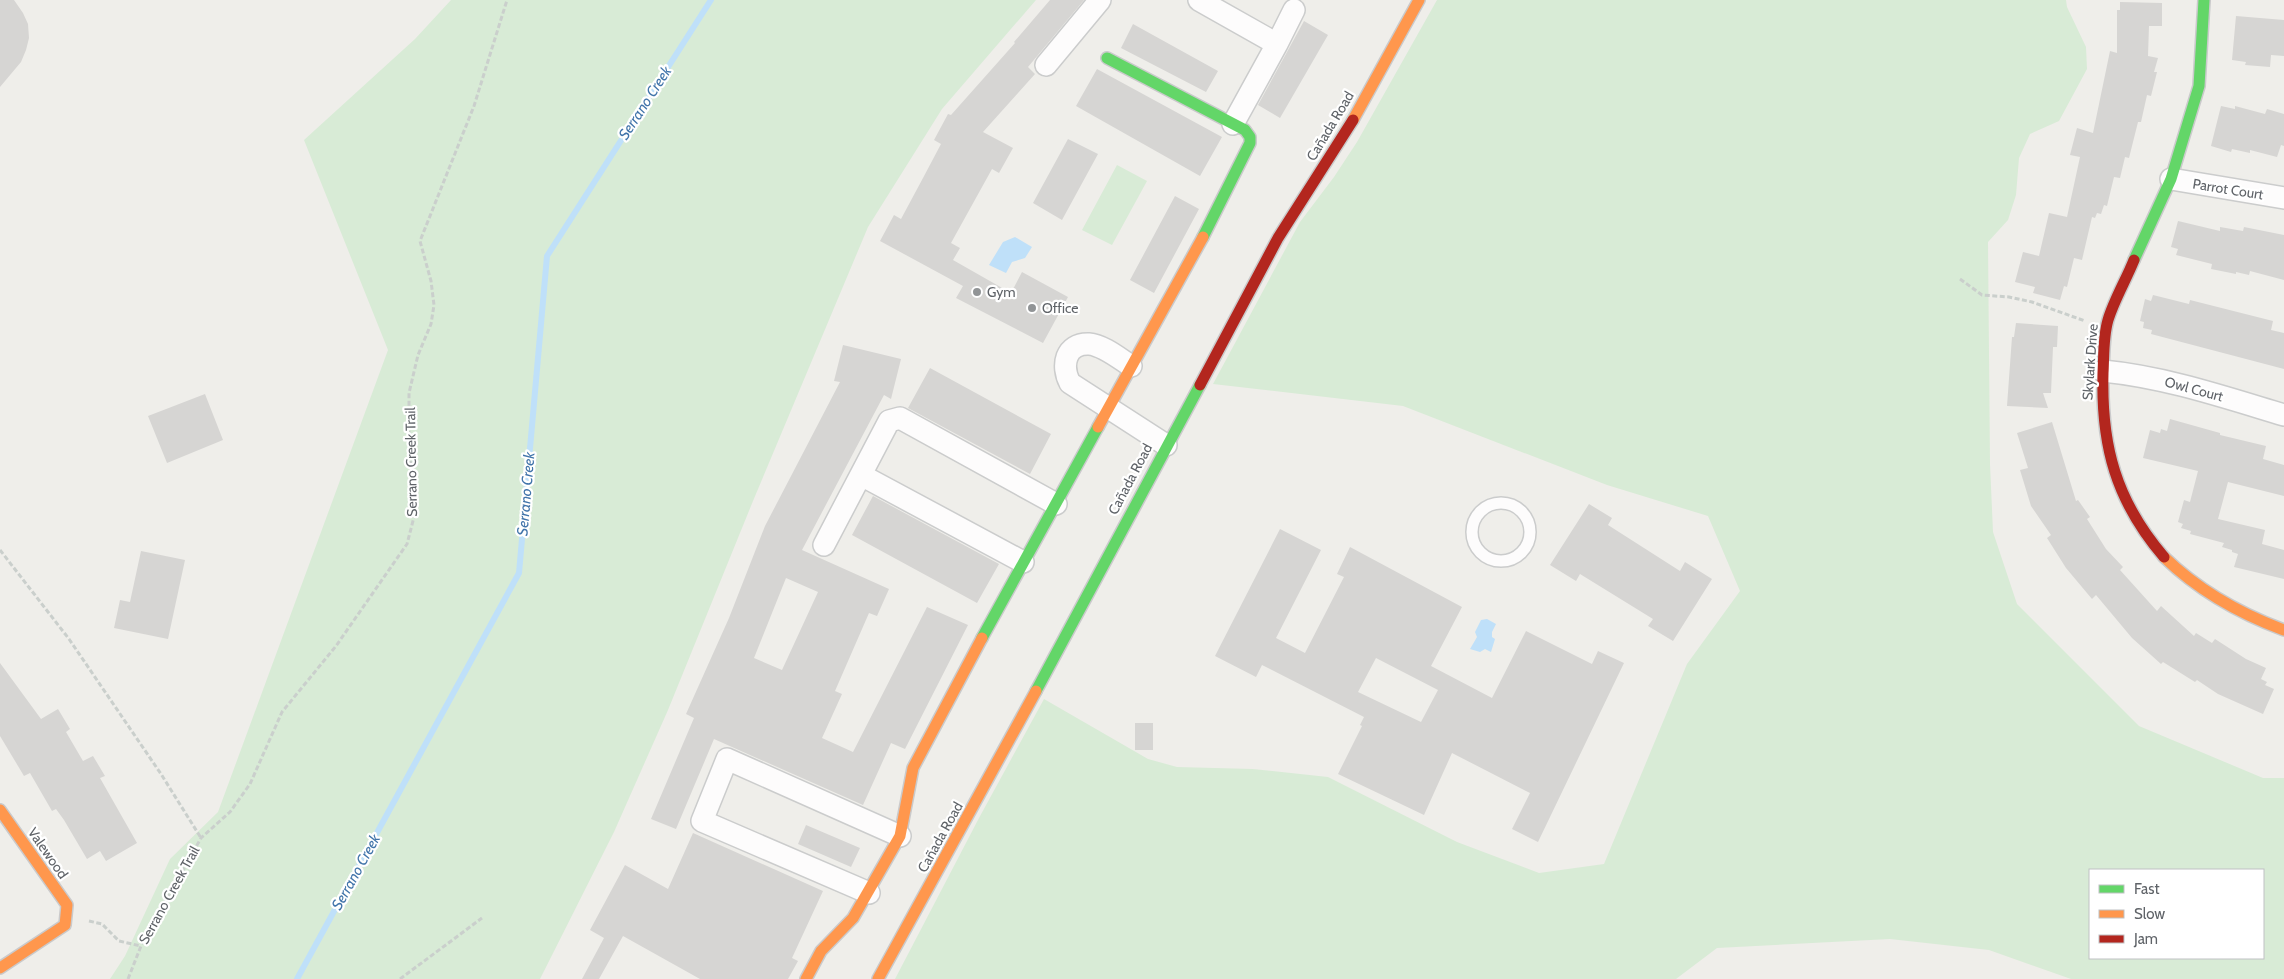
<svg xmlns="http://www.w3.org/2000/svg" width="2284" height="979" font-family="Cabin,sans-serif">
	<rect width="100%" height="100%" fill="#efeeea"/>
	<!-- green -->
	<path fill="#d8ebd6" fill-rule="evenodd" d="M 451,0 L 1036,0 L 942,109 L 868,227 L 753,501 L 668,710 L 614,832 L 540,979 L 110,979 L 125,956 L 170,859 L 218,812 L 388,350 L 304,140 L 415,39 Z
		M 1437,0 L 2066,0 L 2067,7 L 2086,47 L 2087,69 L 2059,121 L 2030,134 L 2019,158 L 2016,195 L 2008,220 L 1988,242 L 1990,464 L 1993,532 L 2017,604 L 2139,726 L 2263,778 L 2284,778 L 2284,979 L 2071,979 L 1989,950 L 1890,939 L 1717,948 L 1676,979 L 895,979 L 979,818 L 1044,699 L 1148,759 L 1177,767 L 1253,769 L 1328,777 L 1457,842 L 1539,873 L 1604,864 L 1687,664 L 1740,591 L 1708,516 L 1607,485 L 1403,406 L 1213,384 L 1300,222 L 1334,177 L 1357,142 ZM 2090,870 L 2263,870 L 2263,958 L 2090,958 Z
		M 1117,165 L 1147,181 L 1112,245 L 1082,230 Z"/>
	<!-- water -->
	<path fill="#bfe0f9" d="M 1015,237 L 1032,247 L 1025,258 L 1012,262 L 1006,273 L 989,265 L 1003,242 Z
		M 1487,619 L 1496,624 L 1492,632 L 1492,637 L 1495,639 L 1491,652 L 1485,649 L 1480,652 L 1470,649 L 1477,637 L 1475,632 L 1481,620 Z"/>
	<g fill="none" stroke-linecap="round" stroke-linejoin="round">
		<!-- stream -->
		<path stroke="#bfe0f9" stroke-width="6" d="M 297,979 L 519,573 L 547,256 L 711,0"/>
	</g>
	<!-- building -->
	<path fill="#d6d5d3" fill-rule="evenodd" d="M 0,0 L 14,0 L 23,13 L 28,24 L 29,38 L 26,50 L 21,62 L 0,87 Z
		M 1050,0 L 1084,0 L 1028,67 L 1035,74 L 983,132 L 1013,148 L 999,173 L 992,169 L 951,243 L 960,248 L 953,260 L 1011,293 L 1022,272 L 1068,297 L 1043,343 L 956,298 L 963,286 L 880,241 L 894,215 L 901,219 L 923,178 L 941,144 L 934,140 L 948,114 L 951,115 L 1015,43 L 1014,42 Z
		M 2120,2 L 2162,3 L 2162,26 L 2149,26 L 2148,56 L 2158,58 L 2154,72 L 2157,72 L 2151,96 L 2147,95 L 2141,122 L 2138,122 L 2129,158 L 2125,157 L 2120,178 L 2114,177 L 2107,206 L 2104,205 L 2101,214 L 2097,213 L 2095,218 L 2092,217 L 2082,260 L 2074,258 L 2067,287 L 2064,286 L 2060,300 L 2033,293 L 2035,287 L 2015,282 L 2023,252 L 2039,256 L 2049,213 L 2067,217 L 2080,157 L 2070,155 L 2077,128 L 2093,133 L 2110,51 L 2117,53 L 2117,10 L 2120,10 Z
		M 2236,16 L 2284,20 L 2284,56 L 2271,55 L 2270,67 L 2245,65 L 2246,62 L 2232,60 Z
		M 1304,21 L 1328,35 L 1280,118 L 1258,105 Z
		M 1133,24 L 1218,71 L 1206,92 L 1121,48 Z
		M 1097,69 L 1222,137 L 1200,176 L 1076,106 Z
		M 2221,106 L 2235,109 L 2235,106 L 2265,114 L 2267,109 L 2284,114 L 2284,146 L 2281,145 L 2277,157 L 2250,150 L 2250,153 L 2232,149 L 2231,152 L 2211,146 Z
		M 1068,139 L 1098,154 L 1062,220 L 1033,203 Z
		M 1175,196 L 1199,209 L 1154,293 L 1130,280 Z
		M 2178,221 L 2220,231 L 2220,227 L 2243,231 L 2244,227 L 2284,235 L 2284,280 L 2250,271 L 2249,275 L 2236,272 L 2236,274 L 2211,269 L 2212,264 L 2176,255 L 2178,249 L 2171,247 Z
		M 2153,295 L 2189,304 L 2190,300 L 2273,321 L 2271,330 L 2284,333 L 2284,369 L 2151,334 L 2152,330 L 2143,328 L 2144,322 L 2140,321 L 2145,299 L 2151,301 Z
		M 2016,323 L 2058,326 L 2057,347 L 2053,347 L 2051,393 L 2043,393 L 2048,408 L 2007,406 L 2012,337 L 2014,337 Z
		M 843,345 L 901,359 L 891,399 L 884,395 L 802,550 L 889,589 L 877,616 L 869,613 L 835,691 L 842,694 L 822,738 L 853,752 L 927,607 L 968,625 L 905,749 L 891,743 L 863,805 L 714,739 L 676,829 L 651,819 L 694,718 L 686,714 L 729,618 L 765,526 L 840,382 L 834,381 ZM 786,578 L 818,592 L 782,670 L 754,658 Z
		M 930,368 L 1051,434 L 1030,474 L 908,408 Z
		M 205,394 L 223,440 L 167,463 L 148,416 Z
		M 2170,419 L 2220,433 L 2220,435 L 2266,446 L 2263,459 L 2284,465 L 2284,496 L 2228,482 L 2218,519 L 2265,530 L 2262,544 L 2284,550 L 2284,579 L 2234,567 L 2238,554 L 2232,552 L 2232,550 L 2222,547 L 2224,543 L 2190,534 L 2191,531 L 2181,528 L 2183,524 L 2178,522 L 2184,500 L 2190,502 L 2198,471 L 2143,458 L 2150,430 L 2160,433 L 2161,429 L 2167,431 Z
		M 2052,422 L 2076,501 L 2078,500 L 2090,517 L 2087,519 L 2106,549 L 2123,567 L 2120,570 L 2157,611 L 2161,606 L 2194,636 L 2196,633 L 2212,643 L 2215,639 L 2246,659 L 2266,668 L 2261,679 L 2267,682 L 2265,685 L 2274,689 L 2263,714 L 2218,694 L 2197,680 L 2195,682 L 2163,662 L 2161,664 L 2132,638 L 2096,595 L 2092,599 L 2066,568 L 2047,538 L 2051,535 L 2031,506 L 2020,470 L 2028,468 L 2017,433 Z
		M 873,496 L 999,564 L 977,603 L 852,535 Z
		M 1589,504 L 1612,518 L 1608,525 L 1680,571 L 1685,562 L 1712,579 L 1673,641 L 1648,626 L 1653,619 L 1580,574 L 1576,581 L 1550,565 Z
		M 1280,529 L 1321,550 L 1276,638 L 1305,653 L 1344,577 L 1337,574 L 1350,547 L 1462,607 L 1431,666 L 1492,698 L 1526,631 L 1592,664 L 1598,651 L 1624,663 L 1538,842 L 1512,829 L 1530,793 L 1452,753 L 1424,815 L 1338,774 L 1362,726 L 1360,725 L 1364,717 L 1262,665 L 1256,677 L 1215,656 ZM 1376,658 L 1438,690 L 1421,722 L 1358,692 Z
		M 141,551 L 185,560 L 168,639 L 114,628 L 120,600 L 130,602 Z
		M 0,663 L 41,719 L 58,709 L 70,729 L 66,732 L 83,761 L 93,756 L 105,776 L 100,778 L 137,843 L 106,861 L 100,851 L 87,859 L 64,820 L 56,809 L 52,811 L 30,773 L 24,776 L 0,736 Z
		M 1135,723 L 1153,723 L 1153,750 L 1135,750 Z
		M 806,825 L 860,848 L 851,867 L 798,844 Z
		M 693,833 L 823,891 L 792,958 L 798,961 L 788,979 L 700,979 L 623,936 L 599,979 L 582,979 L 604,938 L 590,930 L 625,865 L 668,889 Z"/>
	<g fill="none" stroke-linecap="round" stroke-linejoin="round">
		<!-- lane casing -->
		<g stroke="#cbcccc" stroke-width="14">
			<path id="lane" d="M1472 532a29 29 0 1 1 58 0a29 29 0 1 1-58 0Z"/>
		</g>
		<!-- street casing -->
		<g stroke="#cbcccc" stroke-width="24">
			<path id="street" d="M 1199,0 L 1277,44 L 1233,124
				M 1277,44 L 1294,10
				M 1046,65 L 1100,0
				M 2171,179 L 2284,198
				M 1131,366 C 1120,359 1103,345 1089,344 C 1065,343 1061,366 1070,383 L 1166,445
				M 2103,371 C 2165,377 2224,397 2284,415
				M 861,475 L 1023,562
				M 824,545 L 889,421 L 900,418 L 1056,504
				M 869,893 L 702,821 L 727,759 L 900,836"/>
		</g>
		<!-- fast casing -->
		<g stroke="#cacacb" stroke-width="14">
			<path id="fast" d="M 1107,58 L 1245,130 L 1250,137 L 1250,143 L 1203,237
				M 2134,260 L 2171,179 L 2199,86 L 2204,0
				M 982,638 L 1098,427
				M 1036,691 L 1200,385"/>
		</g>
		<!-- slow casing -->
		<g stroke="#cacacb" stroke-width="14">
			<path id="slow" d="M 1353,120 L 1419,0
				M 1098,427 L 1203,237
				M 2164,557 C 2199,591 2238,613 2284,630
				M 0,810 L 67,905 L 65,925 L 0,968
				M 806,979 L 821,951 L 853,918 L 900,836 L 913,768 L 982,638
				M 878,979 L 1036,691"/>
		</g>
		<!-- jam casing -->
		<g stroke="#cacacb" stroke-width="14">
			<path id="jam" d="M 2134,260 C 2126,280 2114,300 2108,320 C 2103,337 2104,356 2103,373 C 2101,446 2116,501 2164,557
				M 1200,385 L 1278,238 L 1353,120"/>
		</g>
		<!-- path -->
		<path stroke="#cacfcc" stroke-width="3" stroke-dasharray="5 2.5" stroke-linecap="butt" d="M 1960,279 L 1982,295 L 2009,297 L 2032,302 L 2085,321
			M 0,550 L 69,639 L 161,774 L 201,838
			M 89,921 L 102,924 L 119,941 L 141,946
			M 128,979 L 141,946 L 201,838 L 230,812 L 250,784 L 282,712 L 336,646 L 407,544 L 414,517 L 409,437 L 409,393 L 418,355 L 431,324 L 434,305 L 431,281 L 420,241 L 474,106 L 507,0
			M 400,979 L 482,918"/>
		<!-- lane -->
		<use href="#lane" stroke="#fdfcfc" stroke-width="11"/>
		<!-- street -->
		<use href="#street" stroke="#fdfcfc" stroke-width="21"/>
		<!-- fast -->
		<use href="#fast" stroke="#63d668" stroke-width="11"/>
		<!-- slow -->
		<use href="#slow" stroke="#ff974d" stroke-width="11"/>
		<!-- jam -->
		<use href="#jam" stroke="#b3261e" stroke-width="11"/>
	</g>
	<!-- markers -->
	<g fill="#919496" stroke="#fff" stroke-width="2">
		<circle cx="977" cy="292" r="5"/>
		<circle cx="1032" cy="308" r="5"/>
	</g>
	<g text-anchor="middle" stroke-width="4.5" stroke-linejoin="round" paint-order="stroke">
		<!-- street labels -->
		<g font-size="14" fill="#5f6368" stroke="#fff">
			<text transform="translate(1330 126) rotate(-59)" y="5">Cañada Road</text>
			<text transform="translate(2228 189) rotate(9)" y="5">Parrot Court</text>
			<text transform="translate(2090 362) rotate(-86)" y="5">Skylark Drive</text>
			<text transform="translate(2194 389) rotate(15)" y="5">Owl Court</text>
			<text transform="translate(411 462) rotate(-91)" y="5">Serrano Creek Trail</text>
			<text transform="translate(1130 479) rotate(-62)" y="5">Cañada Road</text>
			<text transform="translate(940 837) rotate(-61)" y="5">Cañada Road</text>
			<text transform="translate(48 853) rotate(55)" y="5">Valewood</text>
			<text transform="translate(169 895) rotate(-61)" y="5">Serrano Creek Trail</text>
		</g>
		<!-- poi labels -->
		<g font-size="14" fill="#5f6368" stroke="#fff" text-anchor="start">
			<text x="987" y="297">Gym</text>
			<text x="1042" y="313">Office</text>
		</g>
		<!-- water labels -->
		<g font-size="15" font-style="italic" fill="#4174aa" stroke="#fff">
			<text transform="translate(645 103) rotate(-57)" y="5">Serrano Creek</text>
			<text transform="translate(526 494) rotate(-85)" y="5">Serrano Creek</text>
			<text transform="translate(356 872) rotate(-61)" y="5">Serrano Creek</text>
		</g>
	</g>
	<!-- legend -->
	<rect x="2089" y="869" width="175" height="90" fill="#ffffff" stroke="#bfc1c3"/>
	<rect x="2099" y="885" width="25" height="8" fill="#63d668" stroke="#bfc1c3"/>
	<text x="2134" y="894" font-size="15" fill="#5f6368">Fast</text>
	<rect x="2099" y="910" width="25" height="8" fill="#ff974d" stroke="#bfc1c3"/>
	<text x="2134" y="919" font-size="15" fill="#5f6368">Slow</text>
	<rect x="2099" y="935" width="25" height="8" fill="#b3261e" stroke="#bfc1c3"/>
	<text x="2134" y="944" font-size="15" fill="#5f6368">Jam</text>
</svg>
